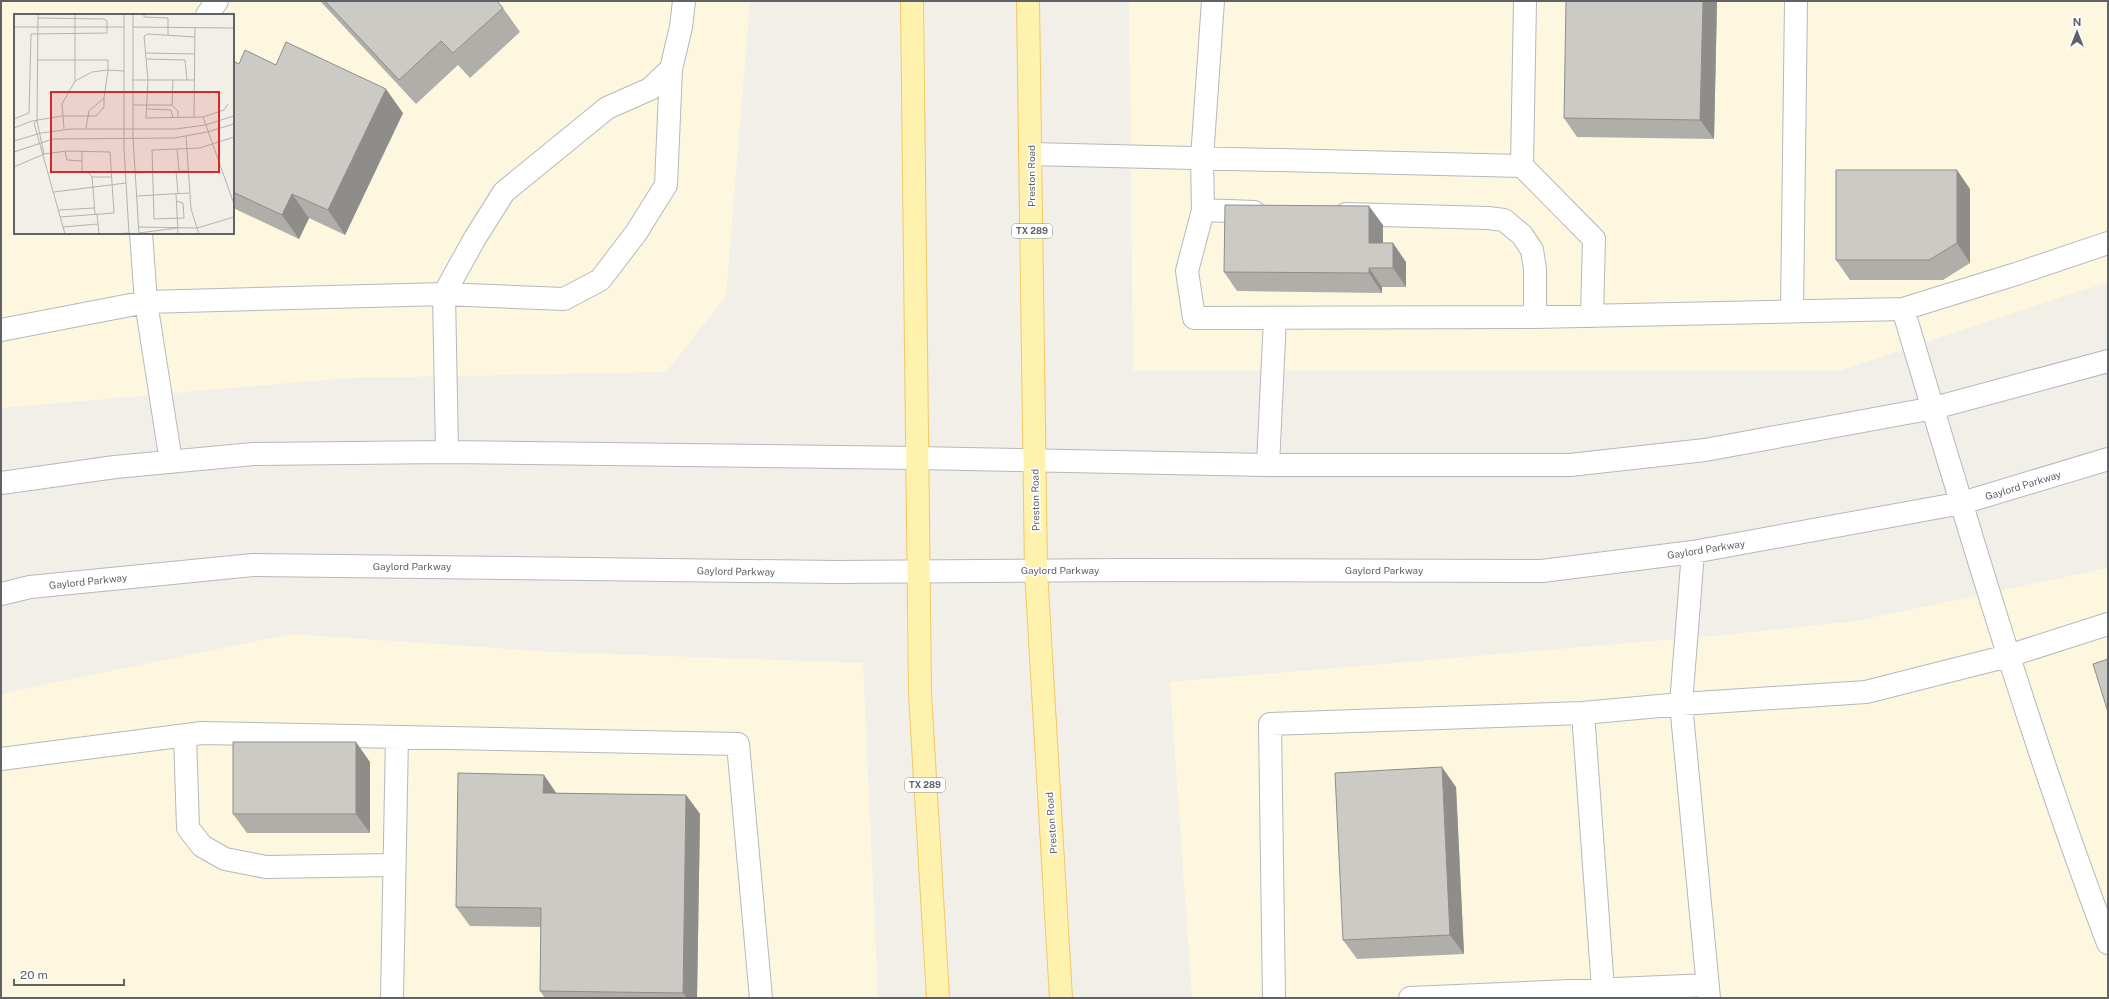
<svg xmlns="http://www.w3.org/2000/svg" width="2109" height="999" font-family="'Public Sans',sans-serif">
	<rect width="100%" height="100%" fill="#f1efe8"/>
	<!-- commercial -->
	<path fill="#fef7e0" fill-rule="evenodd" d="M 1,1 L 750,1 L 726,296 L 666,372 L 347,378 L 1,408 ZM 15,15 L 233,15 L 233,233 L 15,233 Z
		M 1129,1 L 2108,1 L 2108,282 L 1838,371 L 1133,370 Z
		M 2108,568 L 2108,998 L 1192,998 L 1170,682 L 1724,635 L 1856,621 Z
		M 291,634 L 553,652 L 863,663 L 878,998 L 1,998 L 1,695 L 18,690 Z"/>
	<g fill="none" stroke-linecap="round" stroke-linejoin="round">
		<!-- minor casing -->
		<g stroke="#b5b8bc" stroke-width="24">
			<path id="minor" d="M 1213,1 L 1202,158 L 1203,210 L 1187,271 L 1194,318 L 1535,317 L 1903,309 L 2016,274 L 2108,243
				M 207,15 L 217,1
				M 1031,154 L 1522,166 L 1594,239 L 1592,316
				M 1522,166 L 1525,1
				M 1203,210 L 1254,212
				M 1346,214 L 1488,218 L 1504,220 L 1522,235 L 1532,250 L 1535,269 L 1535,317
				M 141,233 L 146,302 L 171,462
				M 1903,309 C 1967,522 2029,736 2108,943
				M 1792,311 L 1796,1
				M 1,330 L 146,302 L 444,294 L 564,299 L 600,280 L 636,233 L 666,185 L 671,69
				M 447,452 L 444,294 L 475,238 L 504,192 L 607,108 L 650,89 L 671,69 L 681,27 L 684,1
				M 1268,465 L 1275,318
				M 1,483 L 115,467 L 253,454 L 447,452 L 917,458 L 1268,465 L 1570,465 L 1705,450 L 1934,408 L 2108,361
				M 1693,552 L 1681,704 L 1709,998
				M 1,594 L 30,587 L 253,565 L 835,572 L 1128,570 L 1542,571 L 1693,552 L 1962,503 L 2108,459
				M 185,735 L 188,828 L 202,846 L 225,859 L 266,867 L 394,865
				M 1,759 L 202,733 L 738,744 L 761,998
				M 1603,989 L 1583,713 L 1681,704 L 1866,692 L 2008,656 L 2108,624
				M 392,998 L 397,737
				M 1274,998 L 1270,724 L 1583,713
				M 1410,998 L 1708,985"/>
		</g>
		<!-- major casing -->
		<g stroke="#f2c960" stroke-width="24">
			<path id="major" d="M 912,1 L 920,694 L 938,998
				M 1028,1 L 1036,571 L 1061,998"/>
		</g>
		<!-- minor -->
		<use href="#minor" stroke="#fff" stroke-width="22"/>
		<!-- major -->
		<use href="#major" stroke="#fff2af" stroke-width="22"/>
	</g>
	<!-- wall -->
	<path fill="#afaea9" d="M 320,1 L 497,1 L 503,8 L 520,32 L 470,78 L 458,65 L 416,104 Z
		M 1717,1 L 1714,139 L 1577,137 L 1564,118 Z
		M 233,61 L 239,64 L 276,65 L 403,113 L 345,235 L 309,218 L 299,239 L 233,208 Z
		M 1970,189 L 1970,263 L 1943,280 L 1850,280 L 1836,260 Z
		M 1383,225 L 1383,243 L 1406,262 L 1406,287 L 1382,287 L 1382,293 L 1237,291 L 1224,272 Z
		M 370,762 L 370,833 L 247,833 L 233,814 Z
		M 1456,787 L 1464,954 L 1357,959 L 1343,940 Z
		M 557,793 L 686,795 L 700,814 L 697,998 L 545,998 L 540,991 L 541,927 L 470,926 L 456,907 Z"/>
	<!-- shaded-wall -->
	<path fill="#8f8d8a" d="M 1703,1 L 1717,1 L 1714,139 L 1700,120 Z
		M 386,89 L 403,113 L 345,235 L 328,210 Z
		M 1957,170 L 1970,189 L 1970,263 L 1957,243 Z
		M 292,194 L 309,218 L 299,239 L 282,215 Z
		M 1369,206 L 1383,225 L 1383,262 L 1369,243 Z
		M 1393,243 L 1406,262 L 1406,287 L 1393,268 Z
		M 1369,268 L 1382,287 L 1382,293 L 1369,273 Z
		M 356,742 L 370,762 L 370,833 L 356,814 Z
		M 1442,767 L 1456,787 L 1464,954 L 1450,935 Z
		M 544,775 L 557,794 L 543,793 Z
		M 686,795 L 700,814 L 697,998 L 687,998 L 683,993 Z"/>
	<!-- building -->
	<path fill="#cccac5" stroke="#8f8d8a" d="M 325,1 L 497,1 L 503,8 L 453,53 L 441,41 L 399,80 Z
		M 1566,1 L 1703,1 L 1700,120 L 1564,118 Z
		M 286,42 L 386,89 L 328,210 L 292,194 L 282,215 L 233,192 L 233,61 L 239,64 L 245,50 L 276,65 Z
		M 1836,170 L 1957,170 L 1957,243 L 1929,260 L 1836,260 Z
		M 1225,205 L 1369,206 L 1369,243 L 1393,243 L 1393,268 L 1369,268 L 1369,273 L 1224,272 Z
		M 2108,659 L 2108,712 L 2093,664 Z
		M 233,742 L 356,742 L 356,814 L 233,814 Z
		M 1442,767 L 1450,935 L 1343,940 L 1335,773 Z
		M 458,773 L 544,775 L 543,793 L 686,795 L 683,993 L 540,991 L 541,908 L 456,907 Z"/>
	<g text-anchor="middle" stroke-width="3" stroke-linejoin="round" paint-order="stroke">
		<!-- shield labels -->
		<g fill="#fff" stroke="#8f9295" stroke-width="1">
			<rect x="1012" y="224" width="40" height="14" rx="3"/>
			<rect x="905" y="778" width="40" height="14" rx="3"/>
		</g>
		<g font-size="9" font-weight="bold" fill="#5f6368">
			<text x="1032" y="234">TX 289</text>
			<text x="925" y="788">TX 289</text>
		</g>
		<!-- street labels -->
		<g font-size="10" fill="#5f6368" stroke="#fff">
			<text transform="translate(1031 176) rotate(-90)" y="4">Preston Road</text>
			<text transform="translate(2023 485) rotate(-17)" y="4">Gaylord Parkway</text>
			<text transform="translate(1035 500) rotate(-91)" y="4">Preston Road</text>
			<text transform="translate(1706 549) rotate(-9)" y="4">Gaylord Parkway</text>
			<text x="412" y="570">Gaylord Parkway</text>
			<text x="1060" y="574">Gaylord Parkway</text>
			<text x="1384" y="574">Gaylord Parkway</text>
			<text transform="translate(736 571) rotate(1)" y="4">Gaylord Parkway</text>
			<text transform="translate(88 581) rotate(-6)" y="4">Gaylord Parkway</text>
			<text transform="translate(1051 823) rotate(-94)" y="4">Preston Road</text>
		</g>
	</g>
	<!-- overview -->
	<g transform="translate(14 14)">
		<rect width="220" height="220" fill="#f1efe8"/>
		<path fill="none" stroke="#b3b3b1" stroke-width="1" d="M 24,0 L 23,107 L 30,140M 110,0 L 110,134 L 115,220M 119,0 L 119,124 L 125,220M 130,0 L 130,3 L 154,4 L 154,21M 0,13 L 110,13M 119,13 L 220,14M 181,23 L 134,20 L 130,22 L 134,66 L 132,104 L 189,103 L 210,96 L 214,90M 132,39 L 181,40M 133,45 L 171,46 L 173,66M 24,46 L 94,46 L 94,56 L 78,58 L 61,67M 118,66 L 180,66M 119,91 L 158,91 L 164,97 L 164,103M 158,91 L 159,66M 133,95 L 157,96 L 159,104M 180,103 L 181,14M 189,103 L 220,190M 0,105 L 15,99 L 17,20 L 93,19 L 93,7 L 90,5 L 24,4M 23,107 L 20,109 L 23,120 L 51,220M 0,114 L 18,107 L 48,102 L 82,102 L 90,93 L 90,84M 72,114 L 75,97 L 90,84 L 94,56 L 110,57M 50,115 L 48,90 L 61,67 L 61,0M 172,122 L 177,195 L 185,220M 0,127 L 27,119 L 57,115 L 162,115 L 191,111 L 220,102M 51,137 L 53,146 L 68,147M 0,138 L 39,125 L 160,124 L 193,118 L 220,110M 0,153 L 30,140 L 53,137 L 96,138 L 100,199 L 46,203M 162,157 L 164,179M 165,157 L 163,135 L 186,134 L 220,123M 35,158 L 74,158 L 78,163 L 98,163M 68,158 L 68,137M 121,159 L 173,157M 78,163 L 81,200M 40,178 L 112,169M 162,180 L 164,220M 123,182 L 175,179M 162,187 L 169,189 L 170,204 L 140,205 L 138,136 L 163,135M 45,196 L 80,194M 83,200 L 85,220M 49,213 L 84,210M 124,213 L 183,214 L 220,203M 125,219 L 163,214M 100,220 L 115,219"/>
		<path fill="#d62828" fill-opacity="0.15" stroke="#d62828" stroke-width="2" d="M 37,78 L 205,78 L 205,158 L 37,158 Z"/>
		<rect width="220" height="220" fill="none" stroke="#5f6368" stroke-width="2"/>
	</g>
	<!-- border -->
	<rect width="2109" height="999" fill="none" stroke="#5f6368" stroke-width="4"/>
	<!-- north arrow -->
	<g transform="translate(2077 32)" stroke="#ffffff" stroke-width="3" paint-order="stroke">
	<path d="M0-3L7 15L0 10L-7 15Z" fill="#5f6368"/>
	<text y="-6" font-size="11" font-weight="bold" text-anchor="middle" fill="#5f6368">N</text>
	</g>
	<!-- scale -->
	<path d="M14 979v6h110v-6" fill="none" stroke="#5f6368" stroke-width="2"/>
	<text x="20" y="979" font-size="12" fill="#5f6368" stroke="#ffffff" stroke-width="3" paint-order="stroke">20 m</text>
</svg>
